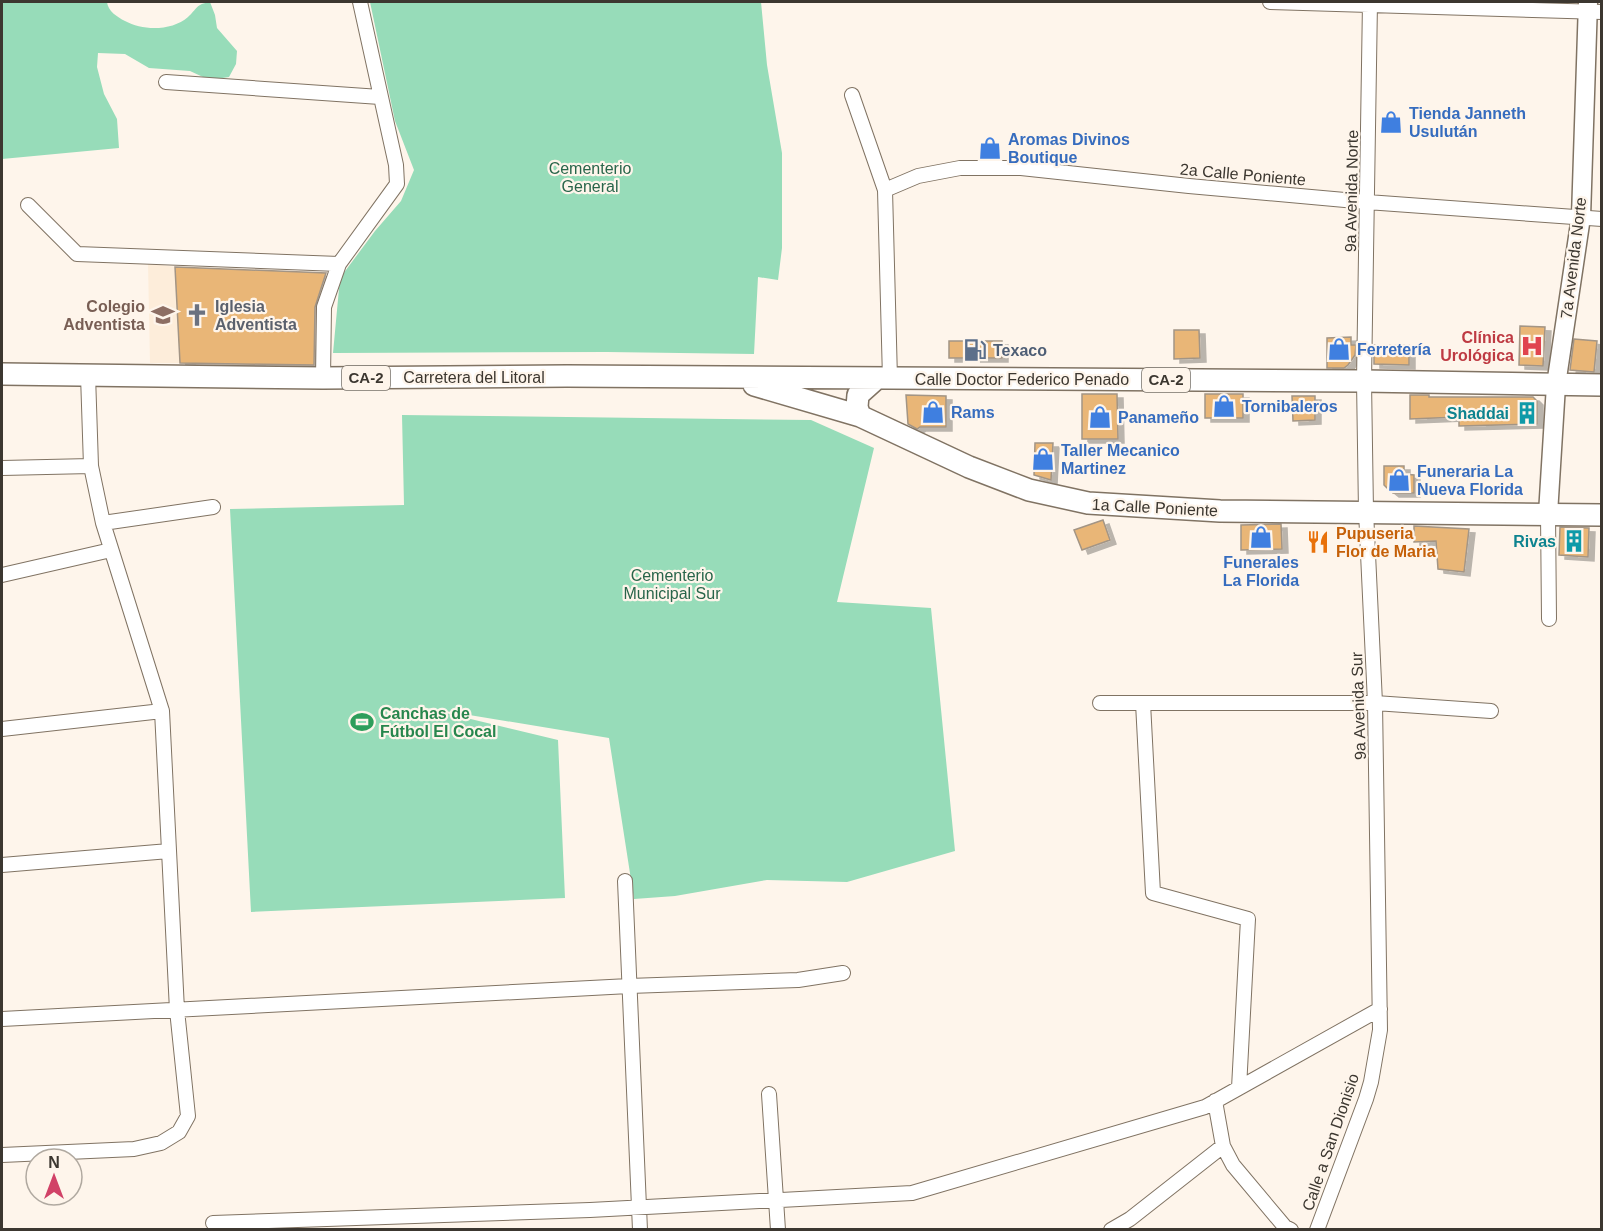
<svg xmlns="http://www.w3.org/2000/svg" width="1603" height="1231" font-family="Helvetica,sans-serif">
	<defs>
		<filter id="shadow"><feDropShadow dx="6" dy="4" stdDeviation="0" flood-color="#0004"/></filter>
	</defs>
	<rect width="100%" height="100%" fill="#fef5eb"/>
	<!-- built -->
	<path fill="#fdedda" d="M 148,263 L 175,267 L 180,363 L 150,363 Z"/>
	<!-- green -->
	<path fill="#97dcb9" d="M 2,2 L 107,2 C 108,11 117,17 125,21 C 143,31 172,31 188,17 C 197,9 196,4 210,2 L 215,15 L 217,28 L 237,51 L 236,64 L 229,77 L 216,79 L 203,77 L 190,71 L 149,68 L 125,54 L 98,53 L 97,67 L 104,94 L 117,119 L 119,148 L 2,159 Z
		M 370,2 L 761,2 L 767,65 L 782,153 L 782,248 L 778,280 L 758,277 L 754,354 L 607,352 L 333,353 L 340,278 L 375,231 L 401,201 L 414,170 L 395,121 Z
		M 402,415 L 811,420 L 874,448 L 837,602 L 931,608 L 955,851 L 847,882 L 767,880 L 675,896 L 634,899 L 609,738 L 421,707 L 558,740 L 565,898 L 251,912 L 230,509 L 404,505 Z"/>
	<!-- building -->
	<path fill="#e9b677" stroke="#a39585" stroke-width="1.5" filter="url(#shadow)" d="M 175,267 L 326,273 L 315,307 L 314,365 L 180,363 Z
		M 1520,326 L 1545,327 L 1543,366 L 1519,365 Z
		M 1174,330 L 1199,330 L 1200,358 L 1174,359 Z
		M 1351,337 L 1351,345 L 1356,345 L 1355,355 L 1348,365 L 1344,368 L 1327,368 L 1327,338 Z
		M 1574,339 L 1597,341 L 1594,372 L 1570,370 Z
		M 949,341 L 1002,341 L 1002,358 L 949,358 Z
		M 1374,345 L 1409,345 L 1409,365 L 1374,364 Z
		M 1082,394 L 1117,394 L 1118,439 L 1082,439 Z
		M 1205,394 L 1243,394 L 1243,418 L 1205,418 Z
		M 906,395 L 946,396 L 946,427 L 920,427 L 917,429 L 908,424 Z
		M 1410,395 L 1429,395 L 1429,397 L 1533,397 L 1537,401 L 1537,424 L 1459,426 L 1459,417 L 1410,419 Z
		M 1292,396 L 1315,396 L 1315,420 L 1293,421 Z
		M 1035,443 L 1053,443 L 1051,480 L 1034,475 Z
		M 1384,466 L 1404,466 L 1404,474 L 1414,475 L 1414,493 L 1393,493 L 1388,489 L 1384,485 Z
		M 1103,520 L 1110,540 L 1082,550 L 1074,530 Z
		M 1281,524 L 1282,549 L 1241,550 L 1241,525 Z
		M 1414,526 L 1469,529 L 1464,572 L 1438,569 L 1436,541 L 1414,542 Z
		M 1560,527 L 1589,528 L 1588,557 L 1559,555 Z"/>
	<g fill="none" stroke-linecap="round" stroke-linejoin="round">
		<!-- street casing -->
		<g stroke="#807363" stroke-width="16">
			<path id="street" d="M 1270,2 L 1602,12
				M 166,82 L 380,97
				M 852,95 L 885,190 L 890,379
				M 885,190 L 918,176 L 960,168 L 1021,168 L 1189,186 L 1367,202 L 1602,219
				M 28,205 L 77,254 L 339,264
				M 88,375 L 91,466 L 103,523 L 213,507
				M 323,378 L 324,307 L 339,264 L 397,184 L 396,165 L 360,2
				M 2,468 L 91,466
				M 1548,514 L 1549,619
				M 2,575 L 111,550
				M 1100,703 L 1375,703 L 1491,711
				M 1143,703 L 1153,893 L 1248,919 L 1239,1088
				M 2,729 L 162,711
				M 2,865 L 169,851
				M 625,881 L 640,1230
				M 2,1019 L 629,986 L 798,980 L 843,973
				M 769,1094 L 778,1230
				M 1215,1101 L 1223,1146 L 1233,1165 L 1285,1227 L 1291,1230
				M 2,1155 L 134,1149 L 161,1143 L 179,1132 L 188,1116 L 177,1010 L 162,711 L 103,523
				M 213,1223 L 590,1210 L 912,1193 L 1205,1107 L 1380,1009
				M 1111,1230 L 1130,1219 L 1223,1146
				M 1317,1230 L 1366,1099 L 1371,1082 L 1380,1030 L 1375,703 L 1366,511 L 1364,381 L 1370,2"/>
		</g>
		<!-- secondary casing -->
		<g stroke="#807363" stroke-width="21">
			<path id="secondary" d="M 1548,514 L 1556,385 L 1581,217 L 1588,2"/>
		</g>
		<!-- primary casing -->
		<g stroke="#807363" stroke-width="24">
			<path id="primary" d="M 2,374 L 323,378 L 567,376 L 1364,381 L 1602,385
				M 754,385 L 860,416 L 969,467 L 1029,490 L 1088,503 L 1220,511 L 1602,515
				M 860,416 L 857,407 L 858,395 L 877,378"/>
		</g>
		<!-- street -->
		<use href="#street" stroke="#fff" stroke-width="14"/>
		<!-- secondary -->
		<use href="#secondary" stroke="#fff" stroke-width="18"/>
		<!-- primary -->
		<use href="#primary" stroke="#fff" stroke-width="21"/>
	</g>
	<!-- icons -->
	<defs>
		<g id="shop-bare" transform="scale(1.8)"><path d="M-5-2.5h2.3a2.7 3.5 0 0 1 5.4 0H5L5.5 6h-11ZM-1.5-2.5h3a1.5 2.3 0 0 0-3 0Z" fill="#3f7fe0" stroke="#fef5eb" stroke-width="2.5" paint-order="stroke"/></g>
		<g id="school-bare" transform="scale(1.8)"><path d="M0-5L7-2L0 1L-7-2ZM-4 1L0 2.5L4 1V4Q0 6-4 4Z" fill="#8d6e63" stroke="#fef5eb" stroke-width="2.5" paint-order="stroke"/></g>
		<g id="church-bare" transform="scale(1.8)"><path d="M-1.2-6h2.4v3.5h3.3v2.4h-3.3V6h-2.4V-.1h-3.3v-2.4h3.3Z" fill="#6b7280" stroke="#fef5eb" stroke-width="2.5" paint-order="stroke"/></g>
		<g id="hospital-bare" transform="scale(1.8)"><path d="M-5-5h3v3.5h4V-5h3V5h-3V1.5h-4V5h-3Z" fill="#e0444e" stroke="#fef5eb" stroke-width="2.5" paint-order="stroke"/></g>
		<g id="fuel-bare" transform="scale(1.8)"><path d="M-5.5-6h7V0h2V4h1.3V-2.5L3-4.5l.8-.8L6-3V5H2.5V1h-1V6h-7ZM-4.2-4.7v3.2H.2V-4.7Z" fill="#5c6f8a" stroke="#fef5eb" stroke-width="2.5" paint-order="stroke"/></g>
		<g id="building-bare" transform="scale(1.8)"><path d="M-4-6H4V6H1V3H-1V6H-4ZM-2.5-4.3h1.7v1.8h-1.7ZM.8-4.3h1.7v1.8H.8ZM-2.5-1h1.7V.8h-1.7ZM.8-1h1.7V.8H.8Z" fill="#0f9aa8" stroke="#fef5eb" stroke-width="2.5" paint-order="stroke"/></g>
		<g id="restaurant-bare" transform="scale(1.8)"><path d="M-5-6h1v4h1v-4h1v4h1v-4h1v5L-1.5 .5V6h-2V.5L-5-1ZM5-6V6H3V1.5H1.5Q1.5-4 5-6Z" fill="#e8710a" stroke="#fef5eb" stroke-width="2.5" paint-order="stroke"/></g>
		<g id="stadium-bare" transform="scale(1.8)"><path d="M0-5a6.5 5 0 1 0 0 10a6.5 5 0 1 0 0-10ZM-3.5-1.8h7v3.6h-7Z" fill="#2e9e5b" stroke="#fef5eb" stroke-width="2.5" paint-order="stroke"/></g>
	</defs>
	<g fill-rule="evenodd">
		<use href="#shop-bare" x="1391" y="122"/>
		<use href="#shop-bare" x="990" y="148"/>
		<use href="#school-bare" x="163" y="315"/>
		<use href="#church-bare" x="197" y="315"/>
		<use href="#hospital-bare" x="1532" y="346"/>
		<use href="#shop-bare" x="1339" y="349"/>
		<use href="#fuel-bare" x="975" y="350"/>
		<use href="#shop-bare" x="1224" y="406"/>
		<use href="#shop-bare" x="933" y="412"/>
		<use href="#building-bare" x="1527" y="413"/>
		<use href="#shop-bare" x="1100" y="417"/>
		<use href="#shop-bare" x="1043" y="459"/>
		<use href="#shop-bare" x="1399" y="480"/>
		<use href="#shop-bare" x="1261" y="537"/>
		<use href="#building-bare" x="1574" y="541"/>
		<use href="#restaurant-bare" x="1318" y="542"/>
		<use href="#stadium-bare" x="362" y="722"/>
	</g>
	<g text-anchor="middle" stroke-width="4.5" stroke-linejoin="round" paint-order="stroke">
		<!-- shield labels -->
		<g fill="#fef5eb" stroke="#767068" stroke-width="1.5">
			<rect x="342" y="366" width="48" height="24" rx="4.5"/>
			<rect x="1142" y="368" width="48" height="24" rx="4.5"/>
		</g>
		<g font-size="15" font-weight="bold" fill="#3c3730">
			<text x="366" y="383">CA-2</text>
			<text x="1166" y="385">CA-2</text>
		</g>
		<!-- shop labels -->
		<g font-size="16" font-weight="bold" fill="#366cbe" stroke="#fef5eb" text-anchor="start">
			<text x="1409" y="119">Tienda Janneth<tspan x="1409" dy="18">Usulután</tspan></text>
			<text x="1008" y="145">Aromas Divinos<tspan x="1008" dy="18">Boutique</tspan></text>
			<text x="1357" y="355">Ferretería</text>
			<text x="1242" y="412">Tornibaleros</text>
			<text x="951" y="418">Rams</text>
			<text x="1118" y="423">Panameño</text>
			<text x="1061" y="456">Taller Mecanico<tspan x="1061" dy="18">Martinez</tspan></text>
			<text x="1417" y="477">Funeraria La<tspan x="1417" dy="18">Nueva Florida</tspan></text>
			<text x="1261" y="568" text-anchor="middle">Funerales<tspan x="1261" dy="18">La Florida</tspan></text>
		</g>
		<!-- park labels -->
		<g font-size="16" fill="#28654a" stroke="#fef5eb">
			<text x="590" y="174">Cementerio<tspan x="590" dy="18">General</tspan></text>
			<text x="672" y="581">Cementerio<tspan x="672" dy="18">Municipal Sur</tspan></text>
		</g>
		<!-- street labels -->
		<g font-size="16" fill="#3c3730" stroke="#fef5eb">
			<text transform="translate(1243 174) rotate(5)" y="6">2a Calle Poniente</text>
			<text transform="translate(1351 191) rotate(-89)" y="6">9a Avenida Norte</text>
			<text transform="translate(1573 258) rotate(-83)" y="6">7a Avenida Norte</text>
			<text x="474" y="383">Carretera del Litoral</text>
			<text x="1022" y="385">Calle Doctor Federico Penado</text>
			<text transform="translate(1155 507) rotate(3)" y="6">1a Calle Poniente</text>
			<text transform="translate(1358 706) rotate(-92)" y="6">9a Avenida Sur</text>
			<text transform="translate(1330 1142) rotate(-71)" y="6">Calle a San Dionisio</text>
		</g>
		<!-- education labels -->
		<g font-size="16" font-weight="bold" fill="#785e54" stroke="#fef5eb" text-anchor="end">
			<text x="145" y="312">Colegio<tspan x="145" dy="18">Adventista</tspan></text>
		</g>
		<!-- worship labels -->
		<g font-size="16" font-weight="bold" fill="#5b616d" stroke="#fef5eb" text-anchor="start">
			<text x="215" y="312">Iglesia<tspan x="215" dy="18">Adventista</tspan></text>
		</g>
		<!-- health labels -->
		<g font-size="16" font-weight="bold" fill="#be3a42" stroke="#fef5eb" text-anchor="end">
			<text x="1514" y="343">Clínica<tspan x="1514" dy="18">Urológica</tspan></text>
		</g>
		<!-- service labels -->
		<g font-size="16" font-weight="bold" fill="#4e5e75" stroke="#fef5eb" text-anchor="start">
			<text x="993" y="356">Texaco</text>
		</g>
		<!-- culture labels -->
		<g font-size="16" font-weight="bold" fill="#0d838f" stroke="#fef5eb" text-anchor="end">
			<text x="1509" y="419">Shaddai</text>
			<text x="1556" y="547">Rivas</text>
		</g>
		<!-- food labels -->
		<g font-size="16" font-weight="bold" fill="#c56008" stroke="#fef5eb" text-anchor="start">
			<text x="1336" y="539">Pupuseria<tspan x="1336" dy="18">Flor de Maria</tspan></text>
		</g>
		<!-- leisure labels -->
		<g font-size="16" font-weight="bold" fill="#27864d" stroke="#fef5eb" text-anchor="start">
			<text x="380" y="719">Canchas de<tspan x="380" dy="18">Fútbol El Cocal</tspan></text>
		</g>
	</g>
	<!-- border -->
	<rect width="1603" height="1231" fill="none" stroke="#3c3730" stroke-width="6"/>
	<!-- north arrow -->
	<g transform="translate(54 1177)"><circle r="28" fill="#fef5eb" stroke="#b0a9a0" stroke-width="1.5"/>
	<path d="M0-4.5L10 22L0 15L-10 22Z" fill="#d14267"/>
	<text y="-9" font-size="16" font-weight="bold" text-anchor="middle" fill="#3c3730">N</text>
	</g>
</svg>
